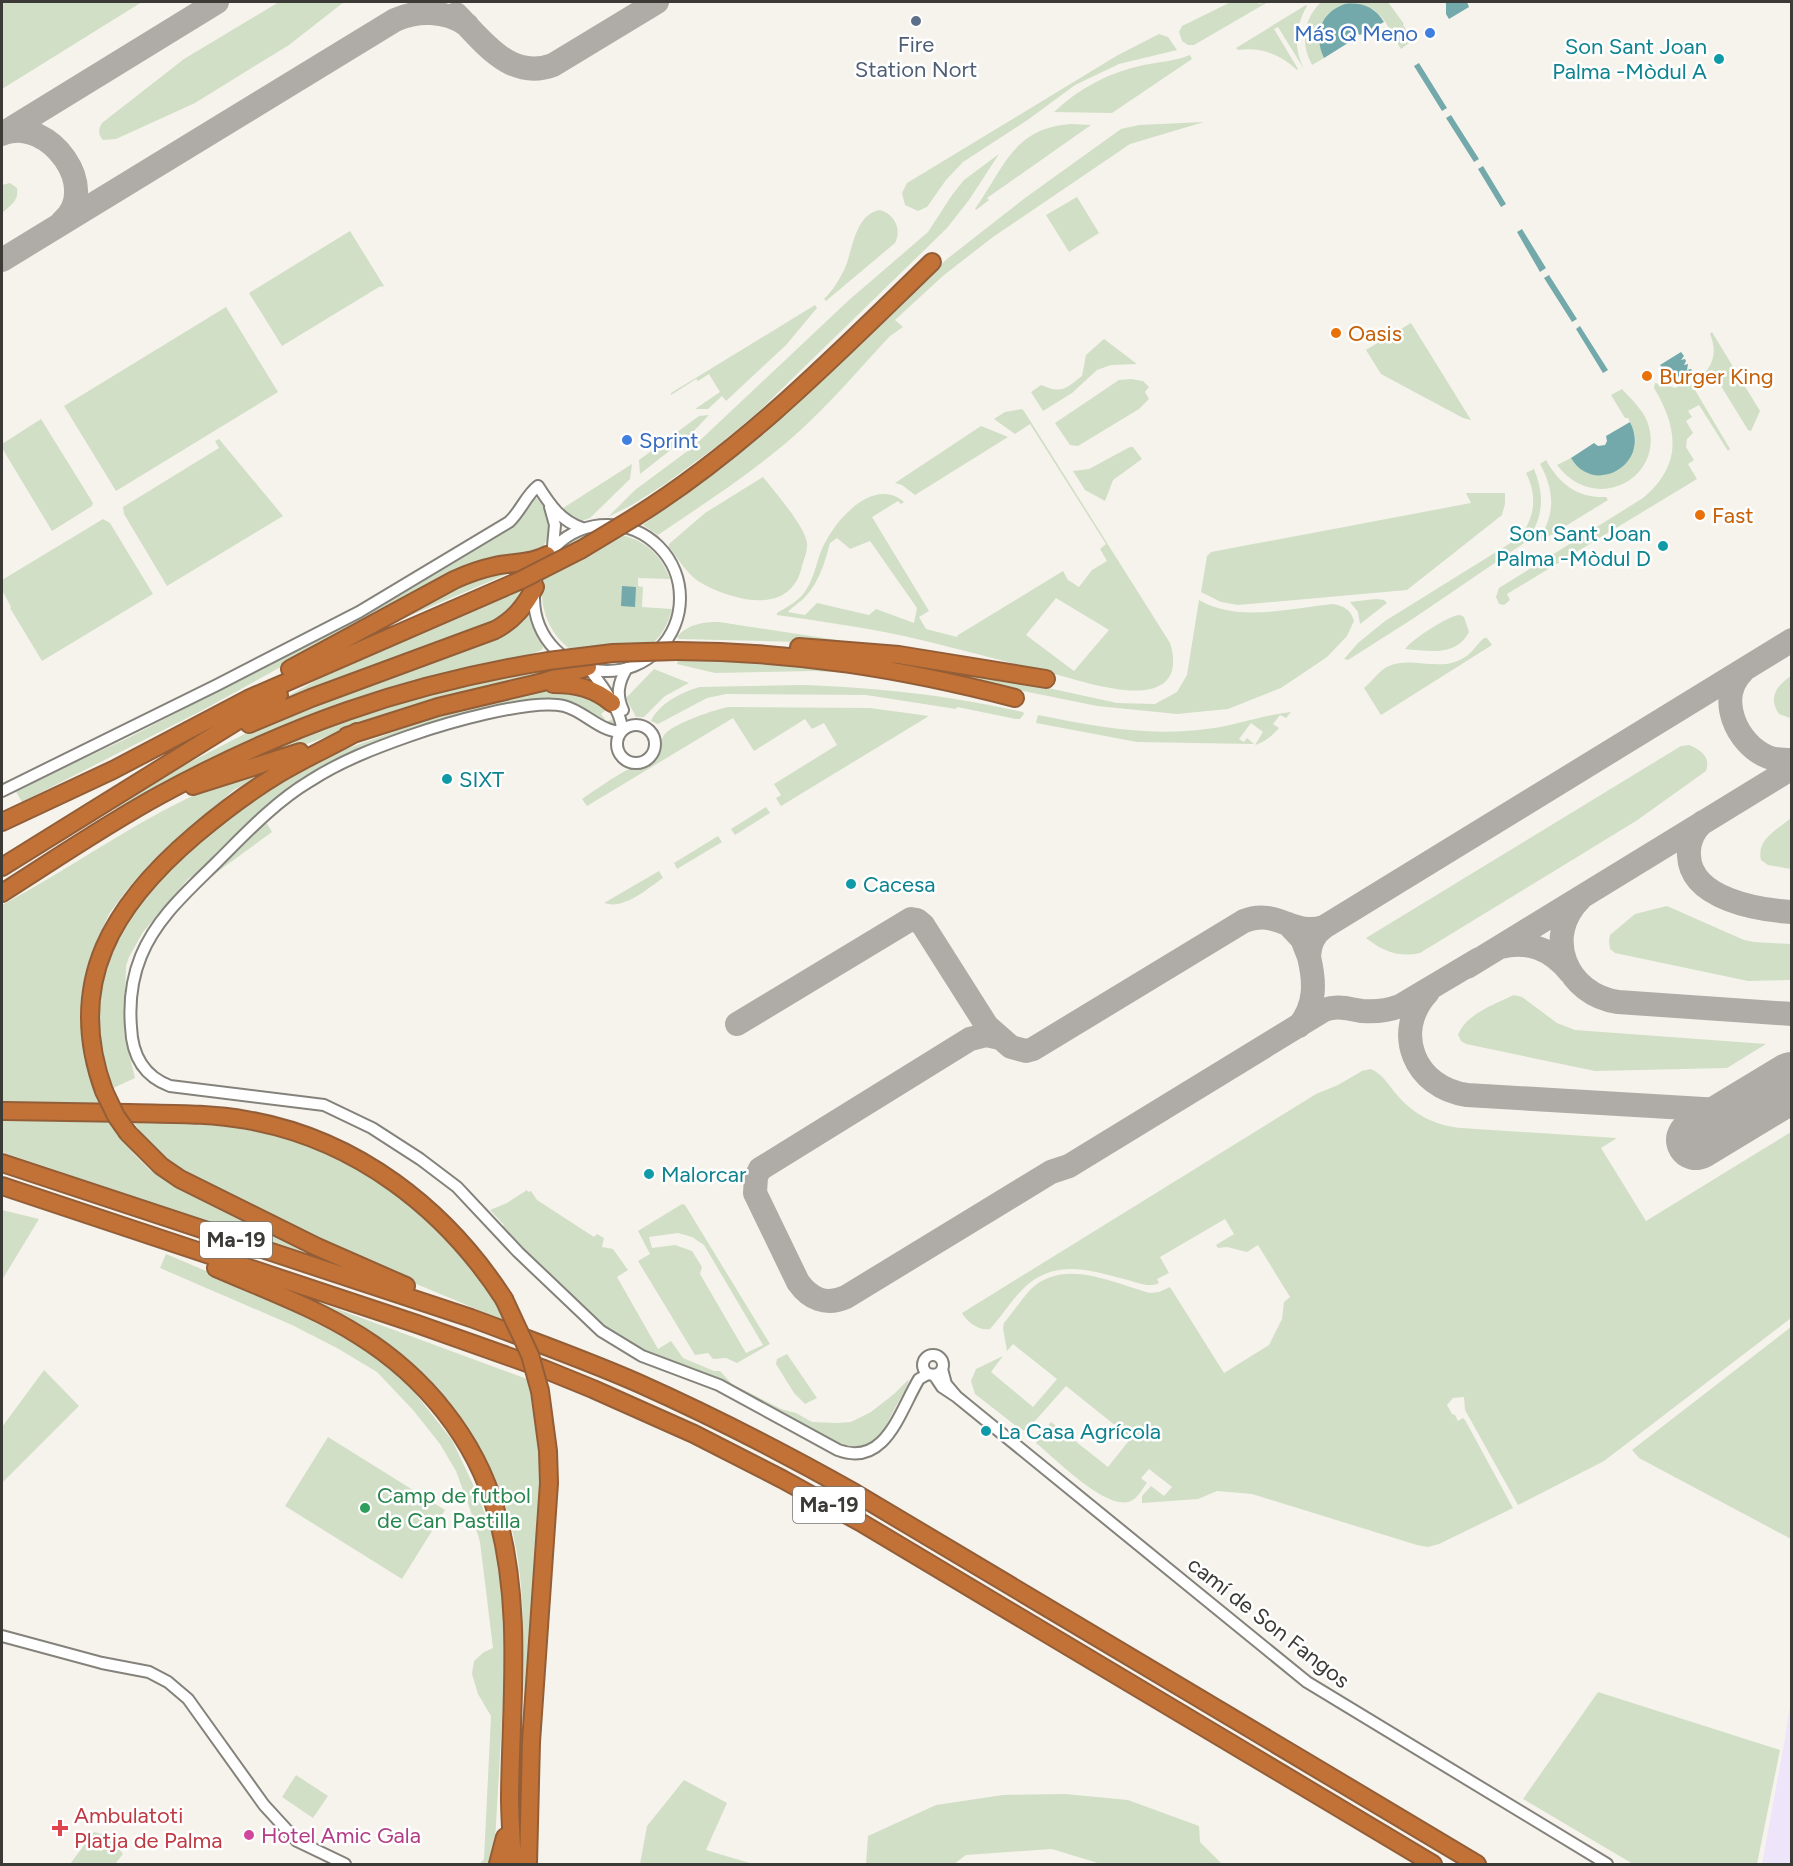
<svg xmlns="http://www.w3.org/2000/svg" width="1793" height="1866" font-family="Figtree,sans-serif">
	<rect width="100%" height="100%" fill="#f6f3ec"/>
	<!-- industrial -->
	<path fill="#efe5fa" d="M 1791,1698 L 1791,1864 L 1762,1864 L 1784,1744 Z"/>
	<!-- green -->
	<path fill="#d1dfc6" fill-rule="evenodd" d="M 2,2 L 142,2 L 2,89 Z
		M 279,2 L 344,2 L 289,45 L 195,103 L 116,139 L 103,140 C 98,134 98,130 102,123 L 184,59 Z
		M 1231,2 L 1257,2 L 1259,4 L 1268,2 L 1194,45 L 1188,45 L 1182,41 L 1179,32 L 1182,26 Z
		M 1321,2 L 1388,2 L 1404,24 L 1403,25 L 1413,40 L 1401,49 C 1393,36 1385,16 1371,8 C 1363,4 1357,4 1349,5 C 1322,9 1314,35 1324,58 L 1312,65 C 1300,43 1303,20 1321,2 Z
		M 1306,5 L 1307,6 C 1295,27 1293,47 1304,69 L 1278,27 L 1274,29 L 1298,69 L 1297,70 C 1280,54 1261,47 1238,50 L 1236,48 Z
		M 1159,34 L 1168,37 L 1177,50 L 1119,64 L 1075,85 L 1029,119 L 963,162 L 946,180 L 927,207 L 918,211 L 905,205 L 902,193 L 907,183 L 1118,55 Z
		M 1190,55 L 1192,59 L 1112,113 L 1054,112 C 1079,88 1110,72 1144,65 C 1159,62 1175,61 1190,55 Z
		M 1204,122 L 1130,144 L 993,237 L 944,275 L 895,320 L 903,327 L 890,336 C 862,366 835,398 805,426 C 760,468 708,501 658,535 L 643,525 L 766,430 L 814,387 L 868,331 L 947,259 L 1025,198 L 1121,129 L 1139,125 Z
		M 1071,124 L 1091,125 L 987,198 L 989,200 L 976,210 L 975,209 C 1004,168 1013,128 1071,124 Z
		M 999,154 L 969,200 L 947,228 L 757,413 L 717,446 L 665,484 L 632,505 L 608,517 L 635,490 L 693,447 L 849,300 L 928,232 L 952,195 L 964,180 Z
		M 10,183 L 17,188 C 19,201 11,205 2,213 L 2,185 Z
		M 1077,197 L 1099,233 L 1069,252 L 1046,215 Z
		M 880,210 C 895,214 902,230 895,243 L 826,301 L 824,299 C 833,290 840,279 845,268 C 853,249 855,214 880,210 Z
		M 350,231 L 384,286 L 379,287 L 282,346 L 249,293 Z
		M 815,305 L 817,308 L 786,345 L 726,401 L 722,396 L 708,409 L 695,409 L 720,392 L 709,374 L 698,381 L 696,379 L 671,395 L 671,393 Z
		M 226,307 L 278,392 L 116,491 L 64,406 Z
		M 1411,323 L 1471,420 L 1463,418 L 1381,374 L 1366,350 Z
		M 1712,332 L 1760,411 L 1751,431 L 1748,430 L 1713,373 L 1707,376 L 1705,373 C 1715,361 1716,348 1710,334 Z
		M 1104,339 L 1137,364 L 1111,365 L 1097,370 L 1072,393 L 1043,411 L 1031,392 L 1041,385 C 1062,394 1065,389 1082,376 L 1086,355 Z
		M 1131,379 L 1143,381 L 1149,387 L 1145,392 L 1149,399 L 1139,409 L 1078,446 L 1070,445 L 1055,423 L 1119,380 Z
		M 1655,383 L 1676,388 L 1677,386 L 1692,385 L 1730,449 L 1728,451 L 1699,405 L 1688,411 L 1692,417 L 1686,421 L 1693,433 L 1687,439 L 1686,447 L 1694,460 L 1688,464 L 1697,479 L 1507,594 L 1510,600 L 1504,605 L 1499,604 L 1496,597 L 1499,588 L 1643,498 C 1683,465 1678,428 1654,388 Z
		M 1622,389 C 1631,399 1642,409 1647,421 C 1668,476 1596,517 1557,465 L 1571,458 C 1581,475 1598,478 1614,469 C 1637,456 1641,441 1628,418 L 1625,418 L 1611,395 Z
		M 1022,409 L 1024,411 L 1170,643 C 1176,661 1175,682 1154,688 C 1126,697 1079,680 1050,673 C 1002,661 953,647 904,636 C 862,627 819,621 777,615 L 777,613 C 787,607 799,601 806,590 C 816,575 817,555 827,539 C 841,514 876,478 904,502 L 901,504 L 898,501 L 872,517 L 929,611 L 919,617 L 926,629 L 957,637 L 958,635 L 1063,571 L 1068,580 L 1079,587 L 1092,570 L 1107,561 L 1100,549 L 1106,544 L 1030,424 L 1015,434 L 994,419 L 1005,412 ZM 837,538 L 850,549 L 870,541 L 917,608 L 914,623 L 876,609 L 869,615 L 817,603 L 805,615 L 788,612 C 793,606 801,602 806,596 C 819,582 825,562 830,543 ZM 1056,598 L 1109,630 L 1074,671 L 1026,635 Z
		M 709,415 L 691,434 L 640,474 L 639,460 L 699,416 Z
		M 41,419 L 93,503 L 92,506 L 52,531 L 2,448 L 2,444 Z
		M 981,426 L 1008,437 L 915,495 L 902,485 L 895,483 Z
		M 219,439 L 283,516 L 167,586 L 124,514 L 123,507 L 219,448 L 215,441 Z
		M 1130,447 L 1133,447 L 1142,459 L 1113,480 L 1105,501 L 1085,490 L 1073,471 L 1089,469 Z
		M 1546,460 C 1560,485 1578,498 1606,497 L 1608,500 L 1538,543 L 1536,542 C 1556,517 1555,491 1540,464 Z
		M 632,464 L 630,479 L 590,518 L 576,523 L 560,510 Z
		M 1534,469 C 1545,495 1544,521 1524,543 L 1414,618 L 1348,660 L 1344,659 L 1358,643 L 1385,621 L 1517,539 C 1535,521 1538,496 1526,473 Z
		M 763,477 C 774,491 805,526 807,543 C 808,551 803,561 801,570 C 788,615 735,601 703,584 C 688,576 679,560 669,547 L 669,544 L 705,513 Z
		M 1466,493 L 1505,493 L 1505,504 L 1502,515 L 1407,590 L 1238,605 L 1221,602 L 1201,592 L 1207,556 L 1211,552 L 1471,503 Z
		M 537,498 C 554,512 554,537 538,552 L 407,597 L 203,710 L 22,802 L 15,790 L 128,738 L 286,656 L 516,522 L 532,500 Z
		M 103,519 L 110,523 L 153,594 L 42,661 L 10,608 L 11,607 L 2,590 L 2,580 Z
		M 601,532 C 634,534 658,546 670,579 L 638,578 L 638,586 L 643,587 L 642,607 L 672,609 C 666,631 657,643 637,654 C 620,664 603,666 585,658 C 522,630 529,536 601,532 Z
		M 514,571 L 381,628 L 475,576 Z
		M 524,589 L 525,591 L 499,621 L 275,703 L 326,675 Z
		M 1376,599 L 1384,600 L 1387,603 L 1360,624 L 1358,612 L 1350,602 Z
		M 1199,600 C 1238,623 1290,608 1333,604 C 1344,606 1351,610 1354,621 L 1347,636 L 1327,657 L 1281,688 L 1228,709 L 1177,714 L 1097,706 L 868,659 L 1011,680 L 1117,703 L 1155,704 L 1177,692 L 1187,675 Z
		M 527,612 L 543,647 L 542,650 C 497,668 446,672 400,685 C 299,715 207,758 118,813 L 115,809 L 169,773 L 293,709 Z
		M 1460,615 L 1464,617 L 1469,632 C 1456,657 1428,651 1405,649 C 1411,640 1449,615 1460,615 Z
		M 719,622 L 876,646 L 801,642 L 679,639 L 677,637 C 688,624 703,622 719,622 Z
		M 1484,638 L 1487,638 L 1492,645 L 1381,715 L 1364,688 C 1372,682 1379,670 1389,666 C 1414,655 1442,675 1468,655 C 1474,650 1478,643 1484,638 Z
		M 678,660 L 769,662 L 866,674 L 813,671 L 715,673 L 677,664 Z
		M 654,669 L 689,683 L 665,696 L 644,717 L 636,717 L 626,698 Z
		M 545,670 L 547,671 L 547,674 L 407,708 L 276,755 L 233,766 C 264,753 294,737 326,726 C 398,701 470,683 545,670 Z
		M 1791,676 L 1792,718 L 1790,718 L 1779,714 C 1768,698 1776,686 1791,676 Z
		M 803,685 C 881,688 946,695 1023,712 L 1024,714 L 1020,719 L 1016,719 L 957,707 L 956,709 L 866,695 L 726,694 L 707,698 L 658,724 L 651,721 C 659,704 681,692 700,687 Z
		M 561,689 C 577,690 596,697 606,710 L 601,714 L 607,722 L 612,719 L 615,725 L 613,726 L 584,710 L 555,699 L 534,700 L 485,710 L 300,781 L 272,802 L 202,870 L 188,879 L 143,932 L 129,957 L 126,966 L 124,1027 L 126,1041 L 135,1078 L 111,1089 L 99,1046 L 98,1002 L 105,962 L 135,905 L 183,854 L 228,817 L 274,786 L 346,749 L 449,712 L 531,691 Z
		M 728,707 L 870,708 L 929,716 L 781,806 L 776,798 L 781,795 L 774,784 L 837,745 L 824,723 L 812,729 L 805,719 L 754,751 L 733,718 L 587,806 L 582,799 C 591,793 622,771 630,769 C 638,768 644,770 652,764 C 664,754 658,744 664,735 C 672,724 714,710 728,707 Z
		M 1291,712 L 1286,718 L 1280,715 L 1273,724 L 1279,728 C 1272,736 1265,742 1255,745 L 1263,732 L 1251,723 L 1239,739 L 1244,742 L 1247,738 L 1254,744 L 1137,742 L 1036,723 L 1038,715 C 1093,726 1150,737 1206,729 C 1235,726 1262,715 1291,712 Z
		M 1689,745 C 1701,750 1711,757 1706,771 L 1636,821 L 1420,953 C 1399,958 1382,951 1366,938 L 1681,746 Z
		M 283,766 L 235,789 L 167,848 L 129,887 L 109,914 L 91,955 L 82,1002 L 82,1035 L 88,1064 L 102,1103 L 2,1102 L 2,905 C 64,872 121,831 184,800 C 215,785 250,776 283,766 Z
		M 766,807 L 770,813 L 735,835 L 731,829 Z
		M 1791,818 L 1791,869 L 1768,865 L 1761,860 C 1756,839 1777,830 1791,818 Z
		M 266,822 L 272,832 L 213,875 Z
		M 718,836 L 722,842 L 677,869 L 674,863 Z
		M 659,871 L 663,878 C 647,889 624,910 604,903 Z
		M 1667,906 L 1744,940 L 1754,942 L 1791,944 L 1791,980 L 1748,981 L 1615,953 L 1610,949 L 1609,941 L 1610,935 L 1635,914 Z
		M 1514,995 L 1522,997 L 1557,1023 L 1575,1030 L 1766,1044 L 1727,1068 L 1595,1071 L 1466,1044 L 1461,1041 L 1458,1035 C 1466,1014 1495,1004 1514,995 Z
		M 1371,1069 C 1383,1074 1389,1086 1398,1096 C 1414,1115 1437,1126 1461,1128 L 1617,1138 L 1601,1148 L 1646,1221 L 1791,1132 L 1791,1318 L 1604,1461 L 1518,1505 L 1465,1410 L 1464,1397 L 1453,1398 L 1447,1405 L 1452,1414 L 1455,1415 L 1458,1421 L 1463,1418 L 1465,1420 L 1513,1508 L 1439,1544 L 1428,1547 L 1417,1545 L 1252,1494 L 1217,1491 L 1198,1499 L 1142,1503 L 1142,1496 L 1151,1486 L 1164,1496 L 1172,1487 L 1149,1469 L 1141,1478 L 1147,1483 C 1142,1489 1138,1498 1131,1501 C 1107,1512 1054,1457 1036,1443 L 1051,1422 L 1108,1467 L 1131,1438 L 1066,1386 L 1026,1431 L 1020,1429 L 975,1394 L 971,1381 L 976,1369 L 1003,1356 L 991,1372 L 1033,1407 L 1057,1379 L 1013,1344 L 1007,1351 L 1003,1328 L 1004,1323 C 1013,1312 1021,1300 1030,1290 C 1064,1257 1112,1283 1150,1293 L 1159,1292 L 1170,1287 L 1224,1373 L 1269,1345 L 1282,1319 L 1284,1302 L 1290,1297 L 1258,1245 L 1247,1252 L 1227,1247 L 1218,1248 L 1216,1245 L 1234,1234 L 1225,1219 L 1160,1257 L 1169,1273 L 1157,1279 L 1159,1283 C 1149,1288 1138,1283 1128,1280 C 1091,1271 1058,1258 1026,1286 C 1012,1299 1002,1316 990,1329 C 979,1331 967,1322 962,1313 L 1316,1094 L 1338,1085 L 1362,1071 Z
		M 2,1119 L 112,1120 L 133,1153 L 150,1170 L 179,1189 L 351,1270 L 2,1152 Z
		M 131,1119 L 244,1126 L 276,1134 L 320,1150 L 377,1179 L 429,1222 L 459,1252 L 488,1286 L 505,1321 L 313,1241 L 189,1176 L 167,1160 L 145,1138 Z
		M 527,1190 L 528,1192 L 531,1191 L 537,1200 L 594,1237 L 597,1234 L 604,1238 L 602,1247 L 613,1249 L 628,1270 L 617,1277 L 658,1349 L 671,1341 L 683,1358 L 714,1371 L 720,1371 L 732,1384 L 781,1409 L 796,1413 L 812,1422 L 837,1423 L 851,1422 L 871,1412 L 894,1394 L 909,1379 C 907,1388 900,1399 895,1408 C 880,1439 871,1455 834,1442 L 711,1376 L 642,1351 L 607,1328 L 578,1300 L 575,1302 L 502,1227 L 504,1225 L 490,1210 L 507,1203 Z
		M 682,1204 L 685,1205 L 770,1344 L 737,1363 L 726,1358 L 713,1359 L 708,1353 L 695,1355 L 638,1261 L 650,1254 L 638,1231 ZM 678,1233 L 692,1237 L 704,1245 L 763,1345 L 746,1353 L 700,1274 L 702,1267 L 692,1251 L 675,1245 L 652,1248 L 649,1237 Z
		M 2,1210 L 39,1219 L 2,1280 Z
		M 166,1254 L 251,1290 L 355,1343 L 384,1363 L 411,1388 L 452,1440 L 478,1495 L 495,1542 L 502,1584 L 506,1650 L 494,1859 L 491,1864 L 480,1864 L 484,1859 L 491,1716 L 478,1694 L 472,1674 L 474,1661 L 484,1652 L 493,1648 L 480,1542 L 470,1509 L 456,1471 L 440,1444 L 413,1410 L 377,1372 L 337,1348 L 292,1325 L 160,1268 Z
		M 299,1295 L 527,1379 L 533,1393 L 543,1478 L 529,1717 L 524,1717 C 522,1663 526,1607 517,1554 C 504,1473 457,1393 390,1345 C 362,1326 329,1311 299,1295 Z
		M 1791,1327 L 1791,1539 L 1639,1458 L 1632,1450 Z
		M 787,1354 L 817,1398 L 805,1404 L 794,1393 L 776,1364 L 777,1359 Z
		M 44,1370 L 79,1406 L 2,1483 L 2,1427 Z
		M 328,1437 L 445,1510 L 402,1579 L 285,1506 Z
		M 1598,1692 L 1780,1750 L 1757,1864 L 1633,1864 L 1523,1799 Z
		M 296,1775 L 328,1796 L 313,1818 L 282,1797 Z
		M 684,1780 L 727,1803 L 706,1850 L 753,1864 L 640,1864 L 647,1826 Z
		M 1065,1794 L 1128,1800 L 1199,1826 L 1200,1842 L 1222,1864 L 1101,1864 L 1052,1849 L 966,1855 L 954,1864 L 866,1864 L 868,1836 L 936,1805 L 1003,1795 Z
		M 94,1832 C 106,1834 116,1844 123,1854 L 115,1864 L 70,1864 Z"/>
	<!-- water -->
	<path fill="#73a9aa" d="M 1446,2 L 1467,2 L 1469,7 L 1449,19 L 1446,14 Z
		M 1345,4 C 1362,2 1375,7 1384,22 L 1360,35 L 1355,32 L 1350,33 L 1347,38 L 1348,43 L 1324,58 C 1313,35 1321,12 1345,4 Z
		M 1419,63 L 1447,108 L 1442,111 L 1414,66 Z
		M 1451,115 L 1479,159 L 1474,162 L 1446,118 Z
		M 1483,166 L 1506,204 L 1501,207 L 1478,169 Z
		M 1522,229 L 1546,268 L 1540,272 L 1517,232 Z
		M 1549,275 L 1577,319 L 1572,322 L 1544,278 Z
		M 1580,326 L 1608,370 L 1603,373 L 1576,329 Z
		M 1681,352 L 1684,356 L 1681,360 L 1685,359 L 1686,361 L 1684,365 L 1688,364 L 1687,370 L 1691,369 L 1694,374 C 1681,379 1668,377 1660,365 Z
		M 1630,422 C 1652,464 1594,497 1571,458 L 1594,443 L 1598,446 L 1605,445 L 1607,441 L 1606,436 Z
		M 622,586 L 636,587 L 635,607 L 621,606 Z"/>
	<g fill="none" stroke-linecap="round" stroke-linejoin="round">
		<!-- taxiway -->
		<path stroke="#afaca7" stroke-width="24" d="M 456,14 C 483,41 510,81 553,65 L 657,2
			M 4,133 C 49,117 102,188 62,222
			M 2,134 L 217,2
			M 2,260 L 395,20 C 418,10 445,10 467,25
			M 1743,671 C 1716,697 1736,744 1768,757 C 1775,760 1783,760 1792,760
			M 1703,822 C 1693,831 1688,843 1689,856 C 1691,899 1758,910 1792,912
			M 1580,899 C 1542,937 1567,995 1618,1002 L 1792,1014
			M 1288,924 L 1302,939 L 1309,957 C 1310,944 1313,935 1324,927 L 1792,640
			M 1500,947 C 1529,940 1551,949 1570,972
			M 1467,967 L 1792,768
			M 1428,992 C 1391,1032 1415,1088 1467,1095 L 1720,1110 L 1737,1109 L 1756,1103
			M 737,1024 L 911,919 L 917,920 L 923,925 L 987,1026 L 1011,1047 L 1026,1051 L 1033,1049 L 1244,921 C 1277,908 1293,937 1324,927
			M 1299,1026 C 1316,1005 1315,982 1309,957
			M 1000,1038 L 986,1035 L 970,1039 L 760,1169 L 756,1177 L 755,1193 L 798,1282 C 810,1299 826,1306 846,1297 L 1051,1172 L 1069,1166 L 1324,1010 C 1338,1005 1348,1009 1362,1011 C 1375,1012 1387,1011 1400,1006 L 1479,959"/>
		<!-- runway -->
		<path stroke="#afaca7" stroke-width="60" d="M 1696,1140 L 1792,1082"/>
		<!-- tertiary casing -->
		<g stroke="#84827b" stroke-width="14">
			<path id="tertiary" d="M 550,507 L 555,525 L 553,546
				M534 598a73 73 0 1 1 146 0a73 73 0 1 1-146 0Z
				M 588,667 C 600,683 622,711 622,730
				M 623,710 C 616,695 618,683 627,668
				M617 744a19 19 0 1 1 38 0a19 19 0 1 1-38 0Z
				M 621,732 C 599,731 584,711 564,706 C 531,698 443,724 409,736 C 375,748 341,761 310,781 C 275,802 247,832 218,861 C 189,890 157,917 141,956 C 132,978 129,1002 131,1027 C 132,1054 143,1076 170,1086 L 324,1105 L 372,1128 L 420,1159 L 457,1187 L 518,1252 L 601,1331 L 642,1356 L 719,1385 L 838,1450 C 886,1468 900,1410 919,1379 L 928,1374 L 934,1375 L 942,1387 L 957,1397
				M 2,791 L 217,685 L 359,612 L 509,522 C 521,511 526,495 538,486 C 550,505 561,521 582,528
				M923 1365a10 10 0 1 1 20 0a10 10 0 1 1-20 0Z
				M 942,1369 L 946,1384 L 957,1397 L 1307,1682 L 1607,1864
				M 2,1636 L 102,1663 L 149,1672 L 168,1682 L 188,1699 L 264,1805 L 297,1841 L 345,1864"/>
		</g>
		<!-- motorway casing -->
		<g stroke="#935e37" stroke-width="20">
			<path id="motorway" d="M 635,517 C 747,447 838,353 932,262
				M 799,647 L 899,655 L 1046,679
				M 677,651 C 797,652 899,668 1015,698
				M 290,669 L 454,580 C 467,574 481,569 495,566 C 512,562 531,564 547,555
				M 553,684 C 576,684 594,688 612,703
				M 249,724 L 311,698 L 495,630 C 514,620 525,606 535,587
				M 347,736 L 438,707 L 543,682 L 588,667
				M 193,786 L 300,752
				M 2,822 L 113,770 L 248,699 L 521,580
				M 2,867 L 279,695
				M 2,893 C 54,860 105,825 160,795 C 287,726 405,684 548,661
				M 104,1091 C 64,982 114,904 195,835 C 222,812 250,791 280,773 C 305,758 332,746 357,732
				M 2,1111 C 44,1112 86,1112 129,1113 C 168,1114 208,1113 247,1120 C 356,1139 445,1208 504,1299
				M 128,1133 L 161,1166 L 180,1179 L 317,1247 L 406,1286
				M 2,1163 L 471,1318 C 527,1339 583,1359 638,1383 C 712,1416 784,1453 855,1493 L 1477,1864
				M 2,1186 L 417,1324 L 544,1369 L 593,1389 L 694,1434 L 782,1479 L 860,1522 L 1433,1864
				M 216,1268 C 264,1289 316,1308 360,1336 C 424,1376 475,1438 496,1511 C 523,1604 511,1702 510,1796 C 510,1819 512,1842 513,1864
				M 498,1864 L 505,1837
				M 528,1864 L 531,1742 L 549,1483 L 548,1451 L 540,1391"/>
		</g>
		<!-- tertiary -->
		<use href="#tertiary" stroke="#fff" stroke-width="10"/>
		<!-- motorway -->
		<use href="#motorway" stroke="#c27237" stroke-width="16"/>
		<!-- motorway-bridge casing -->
		<g stroke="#935e37" stroke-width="20" stroke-linecap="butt">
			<path id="motorway-bridge" d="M 521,580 L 582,549 L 635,517
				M 548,661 L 613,653 L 677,651
				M 104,1091 L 116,1116 L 128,1133
				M 504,1299 L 530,1355 L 540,1391"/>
		</g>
		<!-- motorway-bridge -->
		<use href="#motorway-bridge" stroke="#c27237" stroke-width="16"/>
	</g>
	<!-- markers -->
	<circle fill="#5c6f8a" stroke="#fff" stroke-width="2" cx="916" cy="21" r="6"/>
	<g fill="#3f7fe0" stroke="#fff" stroke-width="2">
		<circle cx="1430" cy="33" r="6"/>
		<circle cx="627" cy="440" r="6"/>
	</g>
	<g fill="#0f9aa8" stroke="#fff" stroke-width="2">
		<circle cx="1719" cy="59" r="6"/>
		<circle cx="1663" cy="546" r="6"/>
		<circle cx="447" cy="779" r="6"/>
		<circle cx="851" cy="884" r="6"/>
		<circle cx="649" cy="1174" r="6"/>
		<circle cx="986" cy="1431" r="6"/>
	</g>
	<g fill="#e8710a" stroke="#fff" stroke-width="2">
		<circle cx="1336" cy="333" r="6"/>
		<circle cx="1647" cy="376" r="6"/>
		<circle cx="1700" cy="515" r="6"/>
	</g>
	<circle fill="#2e9e5b" stroke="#fff" stroke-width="2" cx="365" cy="1508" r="6"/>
	<path fill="#e0444e" stroke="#fff" stroke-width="2" d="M57 1819h6v6h6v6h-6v6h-6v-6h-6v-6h6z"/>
	<circle fill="#d1479c" stroke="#fff" stroke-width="2" cx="249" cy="1835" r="6"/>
	<g text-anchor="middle" stroke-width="5" stroke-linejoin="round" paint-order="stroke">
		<!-- shield labels -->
		<g fill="#fff" stroke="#767573" stroke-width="1.5">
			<rect x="200" y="1222" width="72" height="36" rx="4.5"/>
			<rect x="793" y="1487" width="72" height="36" rx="4.5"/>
		</g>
		<g font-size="21" font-weight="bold" fill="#3b3a37">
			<text x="236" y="1247">Ma-19</text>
			<text x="829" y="1512">Ma-19</text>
		</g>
		<!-- shop labels -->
		<g font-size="22" fill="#366cbe" stroke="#fff" text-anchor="end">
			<text x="1418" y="41">Más Q Meno</text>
			<text x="639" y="448" text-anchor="start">Sprint</text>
		</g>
		<!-- service labels -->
		<g font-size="22" fill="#4e5e75" stroke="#fff">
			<text x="916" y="52">Fire<tspan x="916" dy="25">Station Nort</tspan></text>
		</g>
		<!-- culture labels -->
		<g font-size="22" fill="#0d838f" stroke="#fff" text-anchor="start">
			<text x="1707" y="54" text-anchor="end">Son Sant Joan<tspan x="1707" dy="25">Palma -Mòdul A</tspan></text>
			<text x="1651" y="541" text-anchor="end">Son Sant Joan<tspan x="1651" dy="25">Palma -Mòdul D</tspan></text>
			<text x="459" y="787">SIXT</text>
			<text x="863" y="892">Cacesa</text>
			<text x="661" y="1182">Malorcar</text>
			<text x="998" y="1439">La Casa Agrícola</text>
		</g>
		<!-- food labels -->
		<g font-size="22" fill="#c56008" stroke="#fff" text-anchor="start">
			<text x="1348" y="341">Oasis</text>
			<text x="1659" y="384">Burger King</text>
			<text x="1712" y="523">Fast</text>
		</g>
		<!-- leisure labels -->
		<g font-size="22" fill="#27864d" stroke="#fff" text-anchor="start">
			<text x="377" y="1503">Camp de futbol<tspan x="377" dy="25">de Can Pastilla</tspan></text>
		</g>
		<!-- street labels -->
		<g font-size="22" fill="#3b3a37" stroke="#fff">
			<text transform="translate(1269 1622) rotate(38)" y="8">camí de Son Fangos</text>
		</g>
		<!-- health labels -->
		<g font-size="22" fill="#be3a42" stroke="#fff" text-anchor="start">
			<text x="74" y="1823">Ambulatoti<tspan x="74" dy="25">Platja de Palma</tspan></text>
		</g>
		<!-- hotel labels -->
		<g font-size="22" fill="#b23c85" stroke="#fff" text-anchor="start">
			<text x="261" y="1843">Hotel Amic Gala</text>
		</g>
	</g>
	<!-- border -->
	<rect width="1793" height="1866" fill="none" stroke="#3b3a37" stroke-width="6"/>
</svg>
